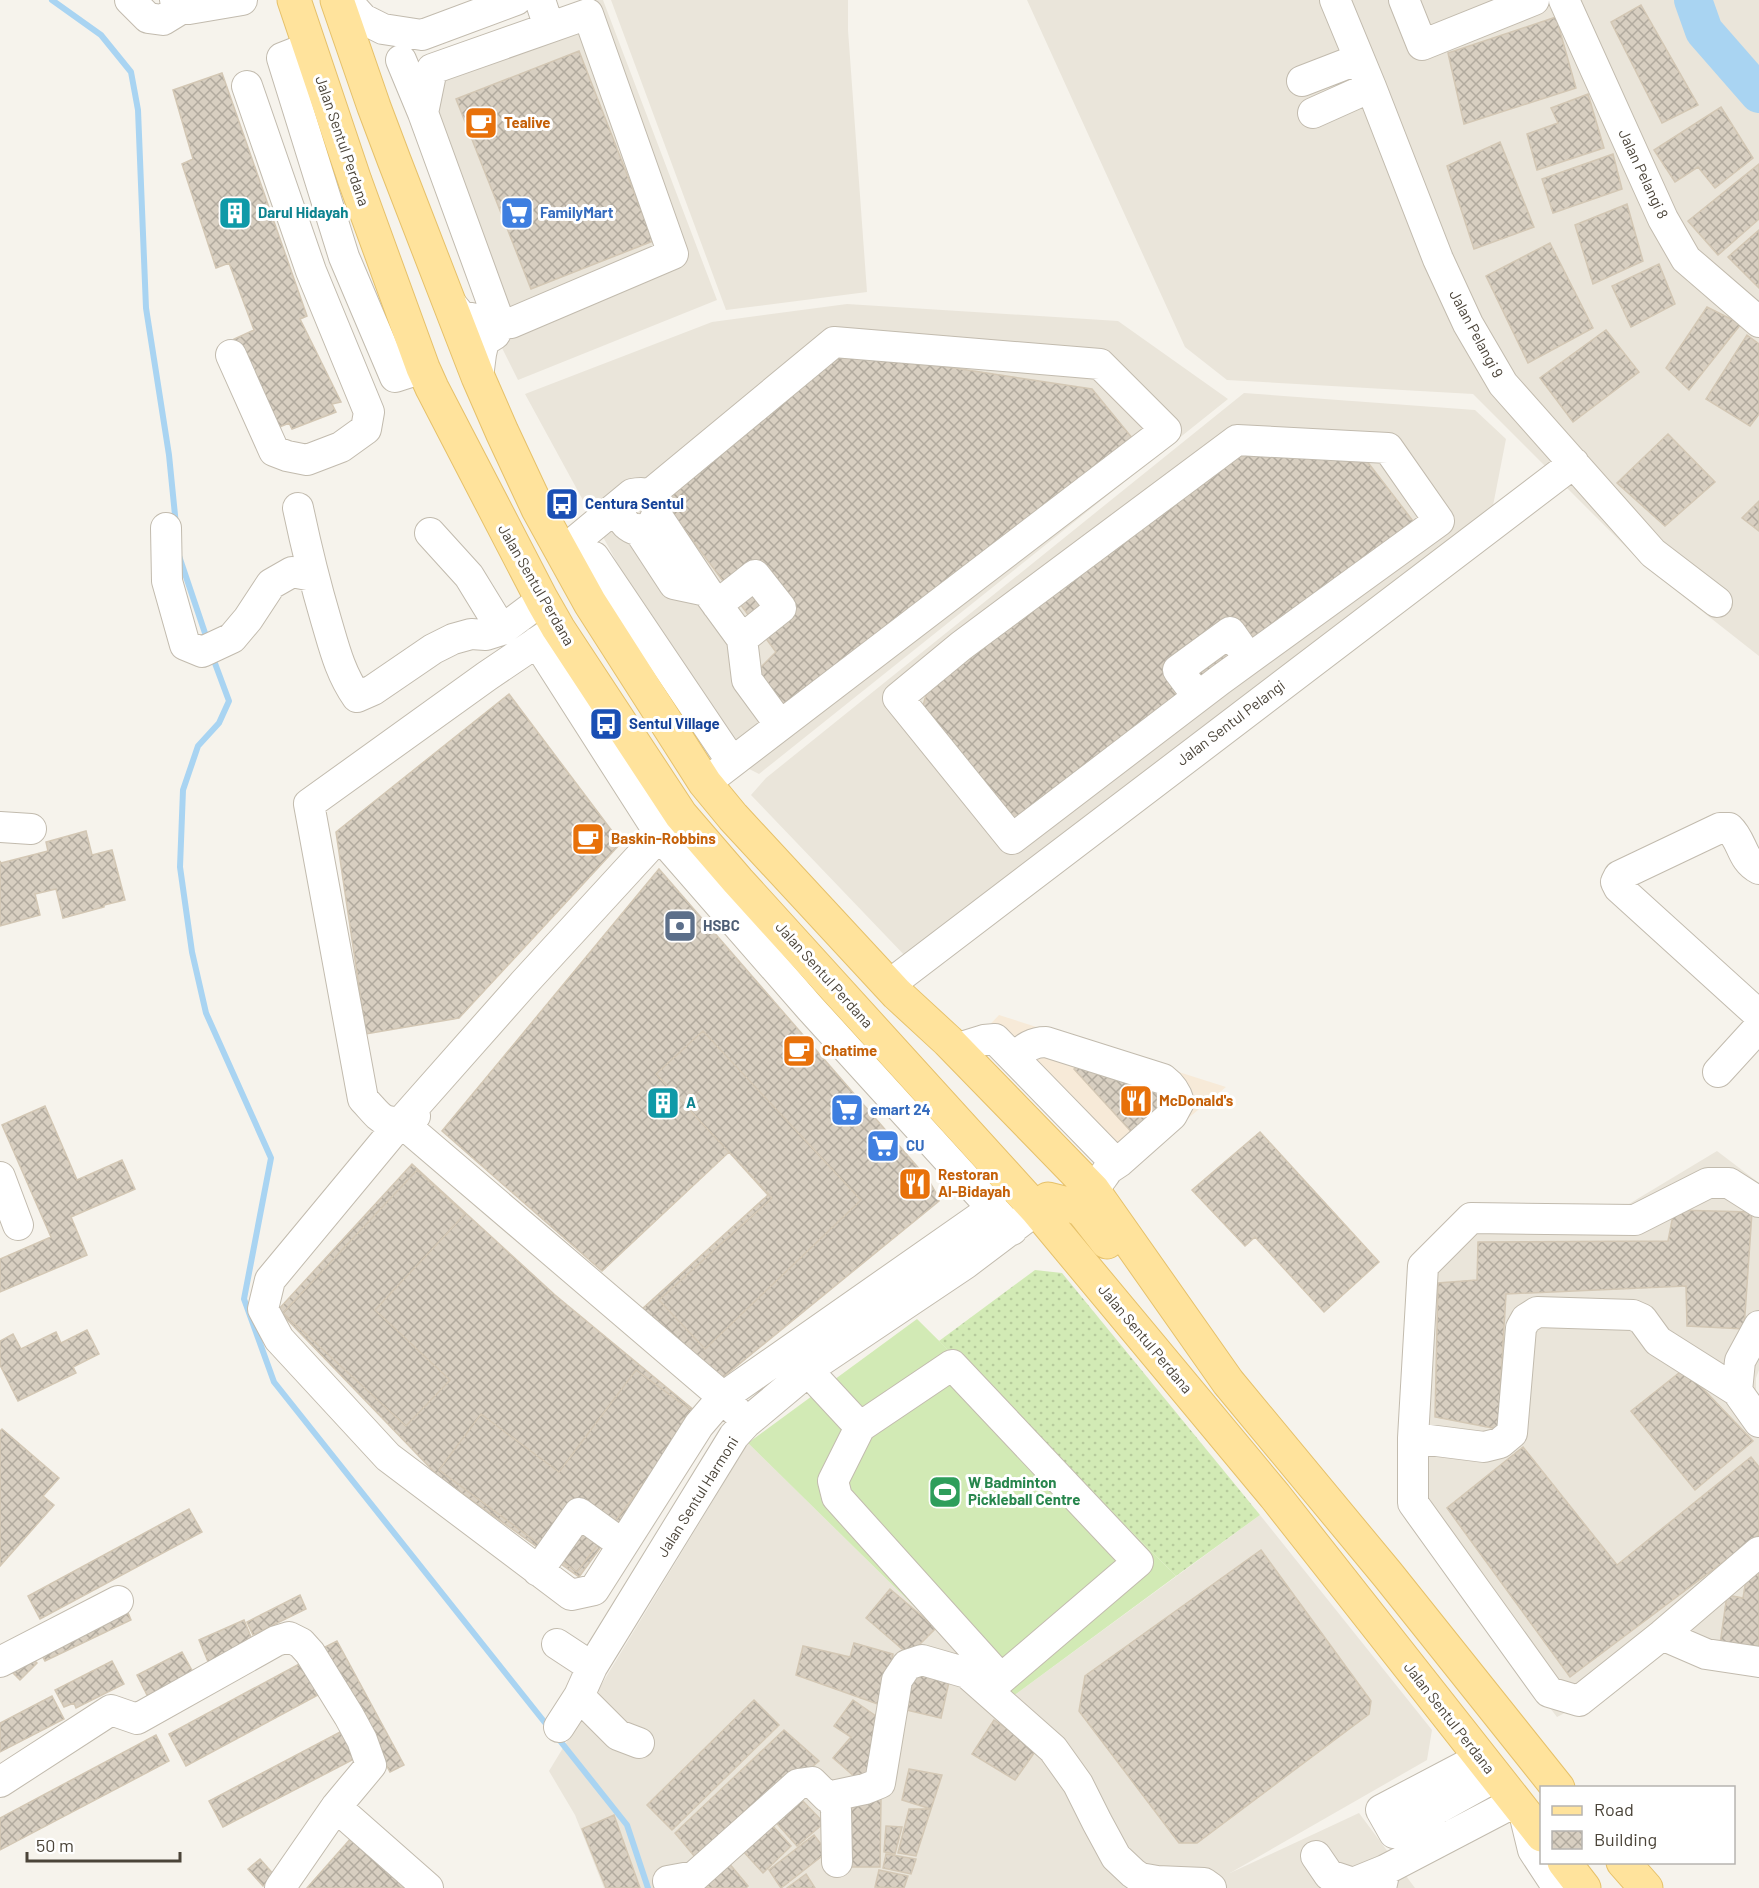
<svg xmlns="http://www.w3.org/2000/svg" width="1759" height="1888" font-family="Barlow,sans-serif">
	<defs>
		<pattern id="grass-dots" width="8" height="8" patternUnits="userSpaceOnUse" patternTransform="scale(1.5)"><rect width="8" height="8" fill="#d2eab5"/><path d="M2 2h.1M6 6h.1" fill="none" stroke="#b6ca9c" stroke-width="1.8" stroke-linecap="round"/></pattern>
		<pattern id="building-cross-hatch" width="8" height="8" patternUnits="userSpaceOnUse" patternTransform="scale(1.5)"><rect width="8" height="8" fill="#d8cfc1"/><path d="M0 0l8 8M0 8l8-8" fill="none" stroke="#b1aa9e"/></pattern>
	</defs>
	<rect width="100%" height="100%" fill="#f6f3ec"/>
	<!-- residential -->
	<path fill="#eae5da" d="M 590,0 L 603,0 L 717,300 L 518,380 L 495,334 L 397,73 Z
		M 611,0 L 848,0 L 848,30 L 867,292 L 726,310 Z
		M 1027,0 L 1759,0 L 1759,656 L 1647,568 L 1473,394 L 1227,380 L 1185,347 Z
		M 847,304 L 1118,321 L 1228,399 L 759,774 L 722,755 L 525,394 L 712,322 Z
		M 1244,393 L 1475,410 L 1506,439 L 1491,516 L 909,960 L 751,795 L 766,778 Z
		M 1717,1151 L 1759,1183 L 1759,1370 L 1756,1378 L 1756,1414 L 1759,1418 L 1759,1664 L 1651,1649 L 1605,1692 L 1557,1717 L 1405,1519 L 1408,1269 L 1464,1205 L 1624,1207 Z
		M 748,1443 L 976,1667 L 1005,1702 L 1260,1515 L 1432,1730 L 1427,1760 L 1230,1873 L 1359,1813 L 1415,1888 L 604,1888 L 575,1815 L 549,1771 Z"/>
	<!-- commercial -->
	<path fill="#f7ead8" d="M 999,1015 L 1226,1087 L 1114,1179 L 979,1036 Z"/>
	<!-- grass -->
	<path fill="url(#grass-dots)" d="M 1035,1270 L 1062,1273 L 1260,1515 L 1176,1576 L 939,1341 Z"/>
	<!-- garden -->
	<path fill="#d2eab5" d="M 917,1319 L 1176,1576 L 1005,1702 L 976,1667 L 748,1443 Z"/>
	<g fill="none" stroke-linecap="round" stroke-linejoin="round">
		<!-- stream -->
		<path stroke="#a9d4f2" stroke-width="6" d="M 52,0 L 101,35 L 131,72 L 138,110 L 146,308 L 169,455 L 176,525
			M 179,556 L 207,639
			M 213,658 L 229,701 L 219,723 L 198,746 L 183,790 L 180,867 L 192,952 L 206,1013 L 271,1158 L 244,1299 L 274,1382 L 550,1729
			M 557,1737 L 627,1825 L 648,1888"/>
		<!-- river -->
		<path stroke="#a9d4f2" stroke-width="38" d="M 1693,0 L 1704,31 L 1759,94"/>
	</g>
	<!-- building -->
	<path fill="url(#building-cross-hatch)" stroke="#d3c7b4" stroke-width="1.5" d="M 1641,5 L 1698,105 L 1662,123 L 1611,22 Z
		M 1556,17 L 1576,88 L 1464,124 L 1448,53 Z
		M 579,51 L 653,241 L 531,289 L 456,99 Z
		M 222,73 L 307,316 L 300,319 L 341,402 L 332,404 L 336,412 L 292,429 L 289,423 L 275,429 L 234,339 L 254,330 L 229,263 L 216,268 L 182,164 L 193,159 L 173,90 Z
		M 1588,94 L 1604,148 L 1537,170 L 1527,134 L 1558,123 L 1551,108 Z
		M 1721,107 L 1753,158 L 1715,188 L 1698,167 L 1675,182 L 1654,150 Z
		M 1500,142 L 1534,227 L 1474,249 L 1447,166 Z
		M 1613,154 L 1622,189 L 1553,213 L 1542,179 Z
		M 1759,164 L 1759,219 L 1718,255 L 1688,221 Z
		M 1627,204 L 1643,261 L 1593,284 L 1575,225 Z
		M 1759,230 L 1759,288 L 1728,257 Z
		M 1550,243 L 1593,328 L 1528,363 L 1486,276 Z
		M 1659,264 L 1675,304 L 1631,327 L 1612,286 Z
		M 1707,307 L 1741,324 L 1689,390 L 1666,368 Z
		M 1606,330 L 1639,372 L 1573,422 L 1540,378 Z
		M 1747,335 L 1759,344 L 1759,414 L 1750,426 L 1706,399 Z
		M 843,351 L 1092,389 L 1138,445 L 779,714 L 749,679 L 776,652 L 664,502 Z
		M 1668,434 L 1715,482 L 1665,526 L 1617,483 Z
		M 1238,450 L 1366,460 L 1413,521 L 1012,820 L 922,709 L 931,678 Z
		M 1759,501 L 1759,531 L 1742,518 Z
		M 509,694 L 621,843 L 459,1018 L 366,1034 L 336,832 Z
		M 86,831 L 92,855 L 112,850 L 125,900 L 104,905 L 104,907 L 63,918 L 56,889 L 35,894 L 40,915 L 0,926 L 0,861 L 1,863 L 48,851 L 46,842 Z
		M 659,869 L 928,1179 L 936,1193 L 939,1201 L 716,1383 L 642,1309 L 768,1195 L 729,1152 L 602,1271 L 442,1131 Z
		M 703,1031 L 861,1200 L 705,1349 L 659,1300 L 772,1198 L 656,1074 Z
		M 1085,1059 L 1173,1097 L 1136,1137 L 1074,1069 Z
		M 45,1106 L 77,1180 L 122,1160 L 135,1189 L 71,1217 L 87,1255 L 0,1292 L 0,1259 L 51,1237 L 2,1125 Z
		M 1260,1132 L 1379,1262 L 1324,1312 L 1255,1237 L 1245,1246 L 1192,1190 Z
		M 412,1164 L 555,1295 L 695,1411 L 696,1417 L 579,1577 L 438,1476 L 278,1310 Z
		M 417,1170 L 465,1214 L 375,1310 L 450,1380 L 406,1426 L 283,1313 Z
		M 1674,1210 L 1752,1212 L 1744,1329 L 1687,1326 L 1686,1286 L 1506,1294 L 1498,1429 L 1435,1417 L 1438,1283 L 1477,1280 L 1478,1242 L 1668,1241 Z
		M 87,1330 L 99,1354 L 73,1367 L 76,1373 L 18,1401 L 0,1365 L 0,1341 L 13,1334 L 21,1349 L 56,1332 L 61,1343 Z
		M 1684,1369 L 1753,1441 L 1695,1490 L 1631,1411 Z
		M 636,1370 L 696,1414 L 577,1572 L 439,1470 L 481,1414 L 559,1472 Z
		M 2,1429 L 59,1478 L 43,1496 L 54,1505 L 0,1566 L 0,1431 Z
		M 1523,1447 L 1617,1565 L 1751,1457 L 1759,1467 L 1759,1535 L 1570,1677 L 1447,1508 Z
		M 189,1509 L 202,1532 L 40,1619 L 28,1596 Z
		M 1261,1550 L 1371,1701 L 1369,1714 L 1197,1843 L 1179,1843 L 1079,1711 L 1085,1676 Z
		M 1748,1567 L 1759,1568 L 1759,1650 L 1720,1644 L 1727,1595 L 1743,1598 Z
		M 890,1589 L 936,1628 L 909,1655 L 866,1618 Z
		M 300,1595 L 306,1609 L 253,1635 L 247,1622 Z
		M 126,1608 L 131,1620 L 45,1661 L 39,1650 Z
		M 244,1620 L 254,1644 L 209,1664 L 199,1640 Z
		M 337,1641 L 404,1765 L 390,1772 L 323,1648 Z
		M 854,1643 L 893,1654 L 886,1707 L 796,1675 L 803,1646 L 850,1657 Z
		M 182,1652 L 195,1676 L 149,1699 L 137,1675 Z
		M 30,1656 L 37,1663 L 20,1680 L 13,1673 Z
		M 112,1661 L 124,1684 L 76,1708 L 74,1703 L 64,1707 L 55,1690 Z
		M 301,1663 L 318,1695 L 186,1766 L 169,1734 Z
		M 912,1669 L 951,1673 L 941,1718 L 902,1709 Z
		M 52,1696 L 64,1719 L 0,1752 L 0,1723 Z
		M 754,1700 L 779,1725 L 672,1830 L 647,1805 Z
		M 853,1700 L 886,1723 L 862,1783 L 833,1758 L 851,1737 L 834,1726 Z
		M 994,1720 L 1037,1749 L 1015,1780 L 972,1754 Z
		M 784,1730 L 819,1761 L 700,1863 L 675,1833 Z
		M 342,1731 L 356,1758 L 223,1827 L 209,1801 Z
		M 156,1735 L 169,1761 L 0,1850 L 0,1818 Z
		M 909,1769 L 942,1775 L 931,1809 L 902,1800 Z
		M 797,1795 L 824,1823 L 797,1846 L 772,1818 Z
		M 881,1799 L 880,1867 L 845,1867 L 846,1800 Z
		M 909,1809 L 931,1809 L 916,1856 L 898,1853 Z
		M 614,1815 L 640,1888 L 606,1888 L 582,1829 Z
		M 770,1823 L 791,1846 L 763,1873 L 742,1850 Z
		M 886,1826 L 902,1827 L 895,1854 L 884,1852 Z
		M 814,1835 L 827,1852 L 781,1888 L 769,1870 Z
		M 352,1837 L 410,1888 L 307,1888 Z
		M 886,1854 L 916,1859 L 911,1874 L 883,1868 Z
		M 260,1859 L 275,1876 L 263,1886 L 248,1869 Z
		M 728,1862 L 748,1886 L 746,1888 L 707,1888 L 701,1881 Z
		M 879,1870 L 908,1876 L 904,1888 L 875,1887 Z
		M 806,1874 L 815,1888 L 787,1888 Z"/>
	<g fill="none" stroke-linecap="round" stroke-linejoin="round">
		<!-- minor casing -->
		<g stroke="#c2bbae" stroke-width="32">
			<path id="minor" d="M 130,0 L 148,18 L 163,20 L 181,9
				M 175,0 L 181,9 L 189,9 L 242,0
				M 346,0 L 363,19 L 383,29 L 422,35 L 516,0
				M 540,0 L 549,27
				M 1335,0 L 1371,87 L 1438,259 L 1468,324 L 1503,384 L 1653,553 L 1717,602
				M 1404,0 L 1422,45 L 1534,0
				M 1564,0 L 1663,219 L 1686,259 L 1759,322
				M 310,47 L 282,58 L 344,257 L 395,377 L 423,368
				M 401,60 L 423,113 L 500,324 L 495,334 L 484,341 L 481,354 L 478,377
				M 1302,81 L 1359,59
				M 423,113 L 432,69 L 588,14 L 673,254 L 511,323 L 500,324 L 461,316 L 448,300
				M 1313,113 L 1371,87
				M 231,355 L 274,451 L 287,456 L 307,460 L 341,447 L 366,429 L 369,412 L 311,271 L 247,86
				M 1237,440 L 1388,448 L 1439,521 L 1220,680 L 1012,839 L 898,698 L 961,646 Z
				M 649,495 L 834,342 L 1100,364 L 1166,430 L 705,783
				M 298,508 C 306,546 315,583 326,620 C 334,647 340,673 357,697 L 373,690 L 433,649 L 453,639 L 471,634 L 486,635 L 502,630 L 542,600
				M 657,516 L 707,591 L 742,639 L 747,680 L 780,725
				M 166,528 L 167,581 L 185,645 L 202,652 L 232,638 L 248,619 L 271,584 L 292,572 L 313,576
				M 638,529 L 674,584 L 707,591
				M 430,533 L 469,576 L 502,630
				M 562,552 L 632,494 C 677,484 654,550 626,524 C 620,518 620,510 623,502
				M 594,557 L 732,762
				M 717,605 L 755,575 L 781,608 L 742,639
				M 537,642 L 665,842 L 810,1008 L 1012,1230
				M 1198,697 L 1178,670 L 1230,632 L 1249,659
				M 681,815 L 660,835 L 524,983 L 401,1122 L 270,1280 L 263,1309 L 279,1339 L 388,1457 L 571,1595 L 594,1590 L 699,1425 L 723,1397 L 993,1208
				M 0,827 L 31,829
				M 1759,869 C 1741,860 1743,841 1729,828 L 1720,828 L 1619,876 L 1616,882 L 1619,888 L 1759,1015
				M 889,985 L 1574,463
				M 955,1049 L 984,1040 L 995,1039 L 1108,1155 C 1113,1167 1106,1172 1099,1182
				M 1014,1057 C 1025,1048 1032,1042 1046,1042 L 1163,1079 C 1171,1085 1176,1091 1179,1102 L 1172,1115 L 1119,1162 L 1110,1168
				M 1718,1072 L 1759,1027
				M 415,1116 L 411,1121 C 380,1124 383,1120 363,1099 L 309,804 L 487,676 L 558,628
				M 401,1122 L 723,1397 L 736,1411
				M 0,1177 L 18,1225
				M 1759,1202 L 1729,1183 L 1708,1183 L 1635,1220 L 1471,1218 L 1423,1266 L 1413,1438 L 1413,1503 L 1549,1692 L 1579,1701 L 1662,1635 L 1759,1552
				M 1759,1326 L 1740,1361 L 1737,1391 L 1759,1422
				M 952,1365 L 1138,1562 L 1001,1679 L 837,1497 L 833,1481 L 860,1427 Z
				M 808,1371 L 860,1427
				M 1413,1438 L 1484,1447 L 1500,1443 L 1512,1433 L 1521,1328 L 1526,1319 L 1537,1312 L 1633,1315 L 1642,1319 L 1658,1341 L 1737,1391
				M 538,1571 L 579,1513 L 622,1544
				M 1662,1635 L 1706,1654 L 1759,1662
				M 557,1644 L 592,1667
				M 0,1662 L 118,1601
				M 579,1696 L 618,1735 L 639,1743
				M 559,1727 L 579,1696 L 592,1667 L 734,1436 L 746,1423 L 819,1362 L 965,1264 L 1027,1217
				M 1480,1758 L 1381,1810 L 1394,1833 L 1495,1777
				M 0,1782 L 111,1710 L 137,1719 L 276,1641 L 289,1637 L 301,1643 L 310,1653 L 349,1716 L 362,1740 L 371,1765 L 336,1807 L 280,1888
				M 832,1796 L 836,1810 L 837,1862
				M 336,1807 L 428,1888
				M 1524,1813 L 1533,1850 L 1558,1888
				M 1316,1856 L 1329,1875 L 1353,1883 L 1385,1870
				M 668,1881 L 695,1876 L 798,1784 L 812,1782 L 827,1797 L 865,1789 L 880,1783 L 897,1680 L 907,1665 L 922,1660 L 967,1673 L 1053,1749 L 1078,1784 L 1097,1822 L 1116,1857 L 1133,1873 L 1140,1878 L 1157,1881 L 1204,1883 L 1211,1888
				M 1381,1888 L 1385,1870 L 1515,1802"/>
		</g>
		<!-- major casing -->
		<g stroke="#e6c16a" stroke-width="35">
			<path id="major" d="M 294,0 L 355,181 L 423,368 L 432,388 L 542,600 L 558,628 L 681,815 L 738,881 L 1037,1210 L 1275,1496 L 1542,1835
				M 337,0 L 374,107 L 394,160 L 478,377 L 502,432 L 538,509 L 590,603 L 705,783 L 733,817 L 897,994 L 948,1041 L 1093,1190 L 1228,1382 L 1388,1575 L 1558,1788
				M 1048,1199 L 1068,1204 L 1082,1210 L 1107,1242
				M 1564,1862 L 1584,1888
				M 1623,1862 L 1646,1888"/>
		</g>
		<!-- minor -->
		<use href="#minor" stroke="#fff" stroke-width="30"/>
		<!-- major -->
		<use href="#major" stroke="#ffe39c" stroke-width="33"/>
	</g>
	<!-- icons -->
	<defs>
		<g id="cafe-square" transform="scale(1.725)"><rect x="-9" y="-9" width="18" height="18" rx="4" fill="#e8710a" stroke="#fff"/><path d="M-5.5-4.5H6V0H3Q3 3.5 0 3.5H-2.5Q-5.5 3.5-5.5 0ZM3-3.2v2h1.7v-2ZM-6 4.5H4V6H-6Z" fill="#fff"/></g>
		<g id="building-square" transform="scale(1.725)"><rect x="-9" y="-9" width="18" height="18" rx="4" fill="#0f9aa8" stroke="#fff"/><path d="M-4-6H4V6H1V3H-1V6H-4ZM-2.5-4.3h1.7v1.8h-1.7ZM.8-4.3h1.7v1.8H.8ZM-2.5-1h1.7V.8h-1.7ZM.8-1h1.7V.8H.8Z" fill="#fff"/></g>
		<g id="supermarket-square" transform="scale(1.725)"><rect x="-9" y="-9" width="18" height="18" rx="4" fill="#3f7fe0" stroke="#fff"/><path d="M-6-5.5h2.5l.6 2H6L4.5 2H-2.5L-4.4-4H-6ZM-1.5 3.2a1.3 1.3 0 1 0 .1 0ZM3 3.2a1.3 1.3 0 1 0 .1 0Z" fill="#fff"/></g>
		<g id="bus-square" transform="scale(1.725)"><rect x="-9" y="-9" width="18" height="18" rx="4" fill="#1a4fb4" stroke="#fff"/><path d="M-5-6H5V4H4V6H2V4H-2V6H-4V4H-5ZM-3.5-4V0h7V-4ZM-3.5 1.2v1.5H-2V1.2ZM2 1.2v1.5H3.5V1.2Z" fill="#fff"/></g>
		<g id="bank-square" transform="scale(1.725)"><rect x="-9" y="-9" width="18" height="18" rx="4" fill="#5c6f8a" stroke="#fff"/><path d="M-6-4H6V4H-6ZM0-2.3a2.3 2.3 0 1 0 0 4.6a2.3 2.3 0 1 0 0-4.6Z" fill="#fff"/></g>
		<g id="restaurant-square" transform="scale(1.725)"><rect x="-9" y="-9" width="18" height="18" rx="4" fill="#e8710a" stroke="#fff"/><path d="M-5-6h1v4h1v-4h1v4h1v-4h1v5L-1.5 .5V6h-2V.5L-5-1ZM5-6V6H3V1.5H1.5Q1.5-4 5-6Z" fill="#fff"/></g>
		<g id="stadium-square" transform="scale(1.725)"><rect x="-9" y="-9" width="18" height="18" rx="4" fill="#2e9e5b" stroke="#fff"/><path d="M0-5a6.5 5 0 1 0 0 10a6.5 5 0 1 0 0-10ZM-3.5-1.8h7v3.6h-7Z" fill="#fff"/></g>
	</defs>
	<g fill-rule="evenodd">
		<use href="#cafe-square" x="481" y="123"/>
		<use href="#building-square" x="235" y="213"/>
		<use href="#supermarket-square" x="517" y="213"/>
		<use href="#bus-square" x="562" y="504"/>
		<use href="#bus-square" x="606" y="724"/>
		<use href="#cafe-square" x="588" y="839"/>
		<use href="#bank-square" x="680" y="926"/>
		<use href="#cafe-square" x="799" y="1051"/>
		<use href="#restaurant-square" x="1136" y="1101"/>
		<use href="#building-square" x="663" y="1103"/>
		<use href="#supermarket-square" x="847" y="1110"/>
		<use href="#supermarket-square" x="883" y="1146"/>
		<use href="#restaurant-square" x="915" y="1184"/>
		<use href="#stadium-square" x="945" y="1492"/>
	</g>
	<g text-anchor="middle" stroke-width="6" stroke-linejoin="round" paint-order="stroke">
		<!-- food labels -->
		<g font-size="15" font-weight="bold" fill="#c56008" stroke="#fff" text-anchor="start">
			<text x="504" y="128">Tealive</text>
			<text x="611" y="844">Baskin-Robbins</text>
			<text x="822" y="1056">Chatime</text>
			<text x="1159" y="1106">McDonald's</text>
			<text x="938" y="1180">Restoran<tspan x="938" dy="17">Al-Bidayah</tspan></text>
		</g>
		<!-- street labels -->
		<g font-size="15" fill="#4b4439" stroke="#fff">
			<text transform="translate(342 141) rotate(71)" y="5">Jalan Sentul Perdana</text>
			<text transform="translate(1643 174) rotate(65)" y="5">Jalan Pelangi 8</text>
			<text transform="translate(1476 334) rotate(62)" y="5">Jalan Pelangi 9</text>
			<text transform="translate(536 585) rotate(60)" y="5">Jalan Sentul Perdana</text>
			<text transform="translate(1231 723) rotate(-37)" y="5">Jalan Sentul Pelangi</text>
			<text transform="translate(824 975) rotate(48)" y="5">Jalan Sentul Perdana</text>
			<text transform="translate(1145 1339) rotate(50)" y="5">Jalan Sentul Perdana</text>
			<text transform="translate(698 1497) rotate(-58)" y="5">Jalan Sentul Harmoni</text>
			<text transform="translate(1449 1718) rotate(52)" y="5">Jalan Sentul Perdana</text>
		</g>
		<!-- culture labels -->
		<g font-size="15" font-weight="bold" fill="#0d838f" stroke="#fff" text-anchor="start">
			<text x="258" y="218">Darul Hidayah</text>
			<text x="686" y="1108">A</text>
		</g>
		<!-- shop labels -->
		<g font-size="15" font-weight="bold" fill="#366cbe" stroke="#fff" text-anchor="start">
			<text x="540" y="218">FamilyMart</text>
			<text x="870" y="1115">emart 24</text>
			<text x="906" y="1151">CU</text>
		</g>
		<!-- transit labels -->
		<g font-size="15" font-weight="bold" fill="#164399" stroke="#fff" text-anchor="start">
			<text x="585" y="509">Centura Sentul</text>
			<text x="629" y="729">Sentul Village</text>
		</g>
		<!-- service labels -->
		<g font-size="15" font-weight="bold" fill="#4e5e75" stroke="#fff" text-anchor="start">
			<text x="703" y="931">HSBC</text>
		</g>
		<!-- leisure labels -->
		<g font-size="15" font-weight="bold" fill="#27864d" stroke="#fff" text-anchor="start">
			<text x="968" y="1488">W Badminton<tspan x="968" dy="17">Pickleball Centre</tspan></text>
		</g>
	</g>
	<!-- legend -->
	<rect x="1540" y="1786" width="195" height="78" fill="#ffffff" stroke="#b7b4b0" stroke-width="1.5"/>
	<rect x="1552" y="1806" width="30" height="9" fill="#ffe39c" stroke="#b7b4b0" stroke-width="1.5"/>
	<text x="1594" y="1816" font-size="18" fill="#4b4439">Road</text>
	<rect x="1552" y="1831" width="30" height="18" fill="url(#building-cross-hatch)" stroke="#b7b4b0" stroke-width="1.5"/>
	<text x="1594" y="1846" font-size="18" fill="#4b4439">Building</text>
	<!-- scale -->
	<path d="M27 1852v9h153v-9" fill="none" stroke="#4b4439" stroke-width="3"/>
	<text x="36" y="1852" font-size="18" fill="#4b4439" stroke="#ffffff" stroke-width="4.5" paint-order="stroke">50 m</text>
</svg>
